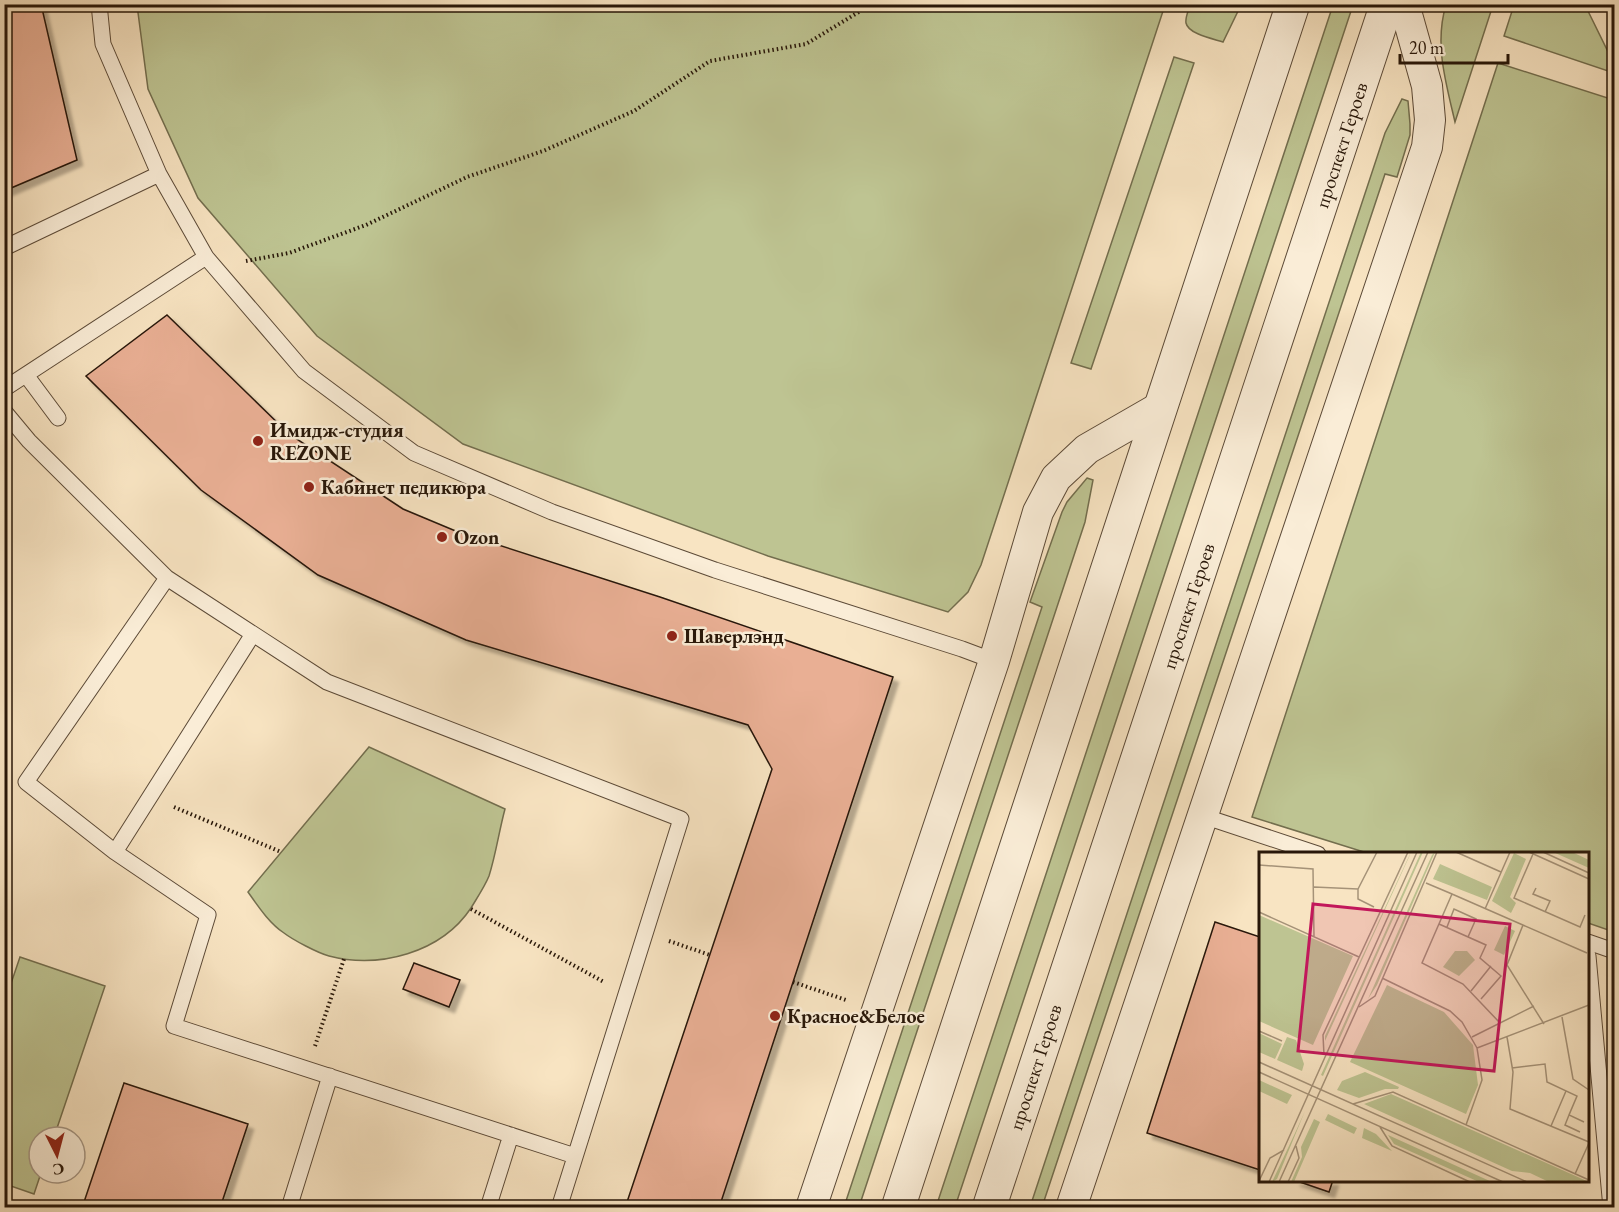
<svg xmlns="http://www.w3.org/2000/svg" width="1619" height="1212" font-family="'EB Garamond',serif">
	<defs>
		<filter id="shadow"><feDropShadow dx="5.5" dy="5.5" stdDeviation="1.5" flood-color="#0004"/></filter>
	</defs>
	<rect width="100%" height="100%" fill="#f8e4c2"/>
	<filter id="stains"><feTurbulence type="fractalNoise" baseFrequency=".00333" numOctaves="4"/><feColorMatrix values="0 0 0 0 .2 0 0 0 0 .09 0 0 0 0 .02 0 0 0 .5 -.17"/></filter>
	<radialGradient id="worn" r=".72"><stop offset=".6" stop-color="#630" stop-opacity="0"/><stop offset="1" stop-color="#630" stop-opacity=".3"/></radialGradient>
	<!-- green -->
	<path fill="#bec492" stroke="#736e4e" stroke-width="1.5" d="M 137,5 L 137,4 L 1165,5 L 981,565 L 968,592 L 948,612 L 768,556 L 463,444 L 317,336 L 198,198 L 148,89 Z
		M 1190,5 L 1190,4 L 1241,5 L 1223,42 C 1214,39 1188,34 1186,23 C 1185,17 1189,10 1190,5 Z
		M 1333,5 L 1353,5 L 955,1207 L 936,1207 Z
		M 1446,5 L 1493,5 L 1455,122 C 1446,83 1434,44 1446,5 Z
		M 1514,5 L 1585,5 L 1614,64 L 1614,73 L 1504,36 Z
		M 1174,57 L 1194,63 L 1091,369 L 1071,363 Z
		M 1498,63 L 1614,100 L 1614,932 L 1588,923 L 1588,854 L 1367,853 L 1252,817 Z
		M 1402,99 L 1408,101 L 1410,124 L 1410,135 L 1397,177 L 1385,174 L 1042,1207 L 1030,1207 L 1385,133 Z
		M 1087,478 L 1093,480 L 1085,522 L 859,1207 L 844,1207 L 1042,607 L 1030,602 L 1062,512 L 1067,502 Z
		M 369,747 L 505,809 C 499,831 496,854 489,876 C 485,886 477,898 471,908 C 441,953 379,969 329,956 C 318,953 293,940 284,933 C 269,923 258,906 248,892 Z
		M 20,957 L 105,986 L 54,1137 L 39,1137 L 39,1173 L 41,1173 L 34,1194 L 5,1184 L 5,1001 Z"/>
	<!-- building -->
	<path fill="#e9af94" stroke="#281709" stroke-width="1.5" filter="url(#shadow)" d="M 4,4 L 41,4 L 77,160 L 4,191 Z
		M 167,315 L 289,434 L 403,509 L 458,532 L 660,597 L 893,677 L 719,1208 L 625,1208 L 772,769 L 748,725 L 466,640 L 318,575 L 201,490 L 86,376 Z
		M 1215,922 L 1260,937 L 1260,1170 L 1147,1133 Z
		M 414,963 L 460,980 L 449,1007 L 403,989 Z
		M 124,1083 L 248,1124 L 220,1208 L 82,1208 Z
		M 1294,1180 L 1333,1180 L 1329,1192 Z"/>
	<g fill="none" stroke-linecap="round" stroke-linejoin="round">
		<!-- service casing -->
		<g stroke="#5c4a37" stroke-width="17">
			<path id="service" d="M 159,174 L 206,257 L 304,371 L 414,453 L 552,512 L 715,570 L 962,649 L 994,661
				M 4,248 L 159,174 L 103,44 L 99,4
				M 26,375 L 58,418
				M 4,389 L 206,257
				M 4,411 L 29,441 L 167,578 L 327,682 L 681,819 L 559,1208
				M 167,578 L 26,782 L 115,852 L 208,915 L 174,1026 L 575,1156
				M 1203,816 L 1318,854
				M 115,852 L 253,634
				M 1588,942 L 1614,951
				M 1588,956 L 1611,1208
				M 289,1208 L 330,1076
				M 488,1208 L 511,1135"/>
		</g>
		<!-- minor casing -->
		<g stroke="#5c4a37" stroke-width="32">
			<path id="minor" d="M 811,1208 L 994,661 L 1038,512 L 1056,478 L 1087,449 L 1160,407
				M 1071,1208 L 1427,147 L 1430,120 L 1427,86 L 1404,4"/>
		</g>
		<!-- tertiary casing -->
		<g stroke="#5c4a37" stroke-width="35">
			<path id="tertiary" d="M 898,1208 L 1293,4
				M 989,1208 L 1387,4"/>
		</g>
		<!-- path -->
		<path stroke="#281709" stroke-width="4" stroke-dasharray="1.5 3" stroke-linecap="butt" d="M 246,261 L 289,253 L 366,225 L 467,177 L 543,151 L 634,111 L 710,61 L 806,44 L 872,4
			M 174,807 L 281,852
			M 471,909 L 604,982
			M 669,941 L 710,955
			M 793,982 L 846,1000
			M 315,1046 L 344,959"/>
		<!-- service -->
		<use href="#service" stroke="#faedd7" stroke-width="15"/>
		<!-- minor -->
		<use href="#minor" stroke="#faedd7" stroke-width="30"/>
		<!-- tertiary -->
		<use href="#tertiary" stroke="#faedd7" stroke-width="33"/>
	</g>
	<!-- markers -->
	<g fill="#8f2418" stroke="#faedd7" stroke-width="2">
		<circle cx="258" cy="441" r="6"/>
		<circle cx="309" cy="487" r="6"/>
		<circle cx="442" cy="537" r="6"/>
		<circle cx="672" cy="636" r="6"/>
		<circle cx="775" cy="1016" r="6"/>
	</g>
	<g text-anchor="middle" stroke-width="5" stroke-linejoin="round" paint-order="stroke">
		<!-- street labels -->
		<g font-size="20" fill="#281709" stroke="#faedd7">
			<text transform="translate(1341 145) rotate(-72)" y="7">проспект Героев</text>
			<text transform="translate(1188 606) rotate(-72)" y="7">проспект Героев</text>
			<text transform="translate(1035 1067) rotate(-72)" y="7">проспект Героев</text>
		</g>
		<!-- poi labels -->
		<g font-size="20" font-weight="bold" fill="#281709" stroke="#faedd7" text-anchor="start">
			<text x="270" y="437">Имидж-студия<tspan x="270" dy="23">REZONE</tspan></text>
			<text x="321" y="494">Кабинет педикюра</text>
			<text x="454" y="544">Ozon</text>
			<text x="684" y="643">Шаверлэнд</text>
			<text x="787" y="1023">Красное&amp;Белое</text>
		</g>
	</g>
	<!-- overview -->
	<g transform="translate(1259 852)">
		<rect width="330" height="330" fill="#f8e4c2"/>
		<path d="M 152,0 L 150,5 L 66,189 L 66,184 ZM 162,0 L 164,0 L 64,224 L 62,223 ZM 176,0 L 118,133 L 109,147 L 173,3 ZM 294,0 L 313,0 L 330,8 L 330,16 ZM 255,1 L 267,7 L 251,45 L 257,51 L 252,61 L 233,49 ZM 181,12 L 233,35 L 228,48 L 174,27 ZM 0,63 L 94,104 L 54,193 L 0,169 ZM 246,74 L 256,79 L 245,103 L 235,98 ZM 196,99 L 208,99 L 216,108 L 200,124 L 184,115 ZM 128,133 L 185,160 L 214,193 L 219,233 L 207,262 L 91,210 ZM 0,181 L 23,192 L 16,207 L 0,200 ZM 28,185 L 37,188 L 45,212 L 43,219 L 18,208 ZM 106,220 L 140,235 L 139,237 L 126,237 L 100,246 L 78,238 L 83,229 ZM 0,228 L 33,243 L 28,252 L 0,239 ZM 132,242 L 330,330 L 290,330 L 271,321 L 253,319 L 105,252 ZM 46,259 L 18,327 L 13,330 L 37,279 ZM 69,262 L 98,276 L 95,282 L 66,268 ZM 55,267 L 61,270 L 35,330 L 32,330 L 43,305 L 42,295 ZM 105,276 L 117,282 L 133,299 L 103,286 ZM 129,283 L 233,330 L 220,330 L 135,292 Z" fill="#bec492"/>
		<path fill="none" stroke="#a59278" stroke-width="1.5" d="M 197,0 L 242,20M 270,0 L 330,27M 284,0 L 330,21M 274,2 L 255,46 L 321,75 L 326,63M 0,13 L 54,17 L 55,85M 167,31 L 193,42 L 163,111 L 204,132 L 241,171M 55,35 L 99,37 L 118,0M 277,36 L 274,42 L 291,49 L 286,60M 99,37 L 99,47 L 115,55M 193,42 L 328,101M 226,57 L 251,0M 0,60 L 100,105M 180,72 L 227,93 L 221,106 L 242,124 L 222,147M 264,73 L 248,113 L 285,172M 188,75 L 195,57 L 217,67 L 209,85M 123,126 L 191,159 L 203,170 L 218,196M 212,139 L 232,114M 100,155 L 116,144 L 178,0M 303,165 L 314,227 L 330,238M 0,179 L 23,189M 213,185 L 275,154M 248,185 L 254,220 L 251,257 L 330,290M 65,203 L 64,183 L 149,0M 0,210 L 268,330M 253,216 L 286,212 L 288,230 L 318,244 L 310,263 L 325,270M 0,220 L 244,330M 94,252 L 134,240 L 330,328M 310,263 L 306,273 L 321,280M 207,273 L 223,228 L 218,196 L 330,153M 292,274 L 307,239M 121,275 L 133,294 L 211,330M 316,322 L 330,291M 0,329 L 11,306 L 25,298M 10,330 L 158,0M 20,330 L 169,0M 29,330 L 40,306 L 37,294"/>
		<path fill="#c2185b" fill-opacity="0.15" stroke="#c2185b" stroke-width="3" d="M 54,52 L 251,72 L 235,219 L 39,199 Z"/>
		<rect width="330" height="330" fill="none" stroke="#281709" stroke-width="3"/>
	</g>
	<!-- margin -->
	<rect width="1619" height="1212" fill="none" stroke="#f8e4c2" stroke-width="24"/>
	<rect x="6" y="6" width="1607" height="1200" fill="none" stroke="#281709" stroke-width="3"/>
	<rect x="12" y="12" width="1595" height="1188" fill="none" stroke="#281709" stroke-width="1.5"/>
	<!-- north arrow -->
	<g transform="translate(57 1155) rotate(174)"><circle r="28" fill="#faedd7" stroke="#a69785" stroke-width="1.5"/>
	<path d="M0-4.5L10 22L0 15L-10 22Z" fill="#8f2418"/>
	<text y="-9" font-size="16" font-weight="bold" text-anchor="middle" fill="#281709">С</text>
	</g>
	<!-- scale -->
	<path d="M1400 54v9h108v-9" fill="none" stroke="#281709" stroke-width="3"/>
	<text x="1409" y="54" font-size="18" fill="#281709" stroke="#faedd7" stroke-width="4.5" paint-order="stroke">20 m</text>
	<rect width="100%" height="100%" filter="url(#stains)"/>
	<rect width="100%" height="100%" fill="url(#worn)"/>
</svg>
